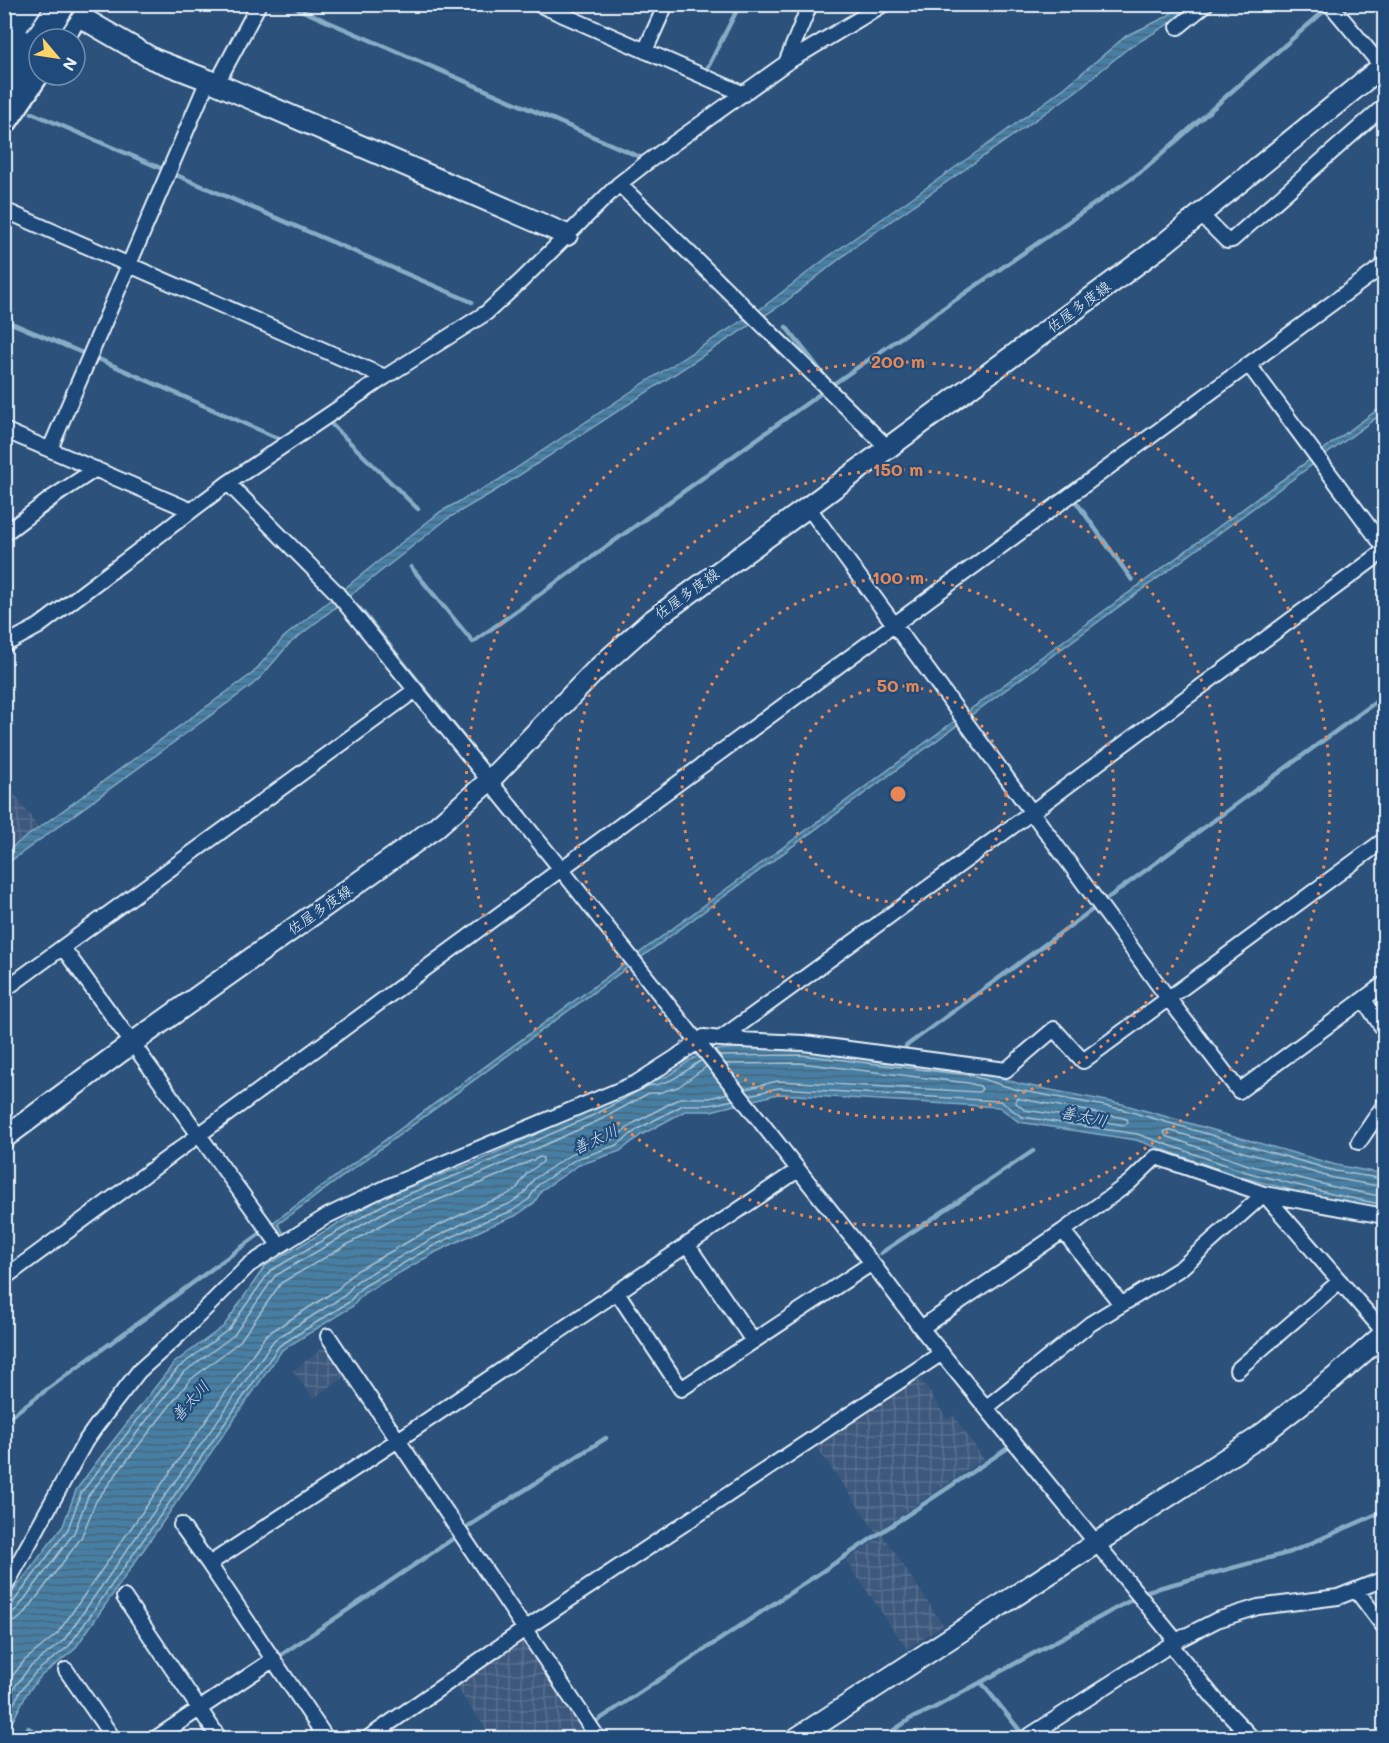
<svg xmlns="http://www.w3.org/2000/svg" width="1389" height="1743" font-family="Mali,'Klee One',sans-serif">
	<defs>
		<pattern id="industrial-grid" width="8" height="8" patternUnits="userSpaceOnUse" patternTransform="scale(1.5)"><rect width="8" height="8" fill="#3c597d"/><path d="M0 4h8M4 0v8" fill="none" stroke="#587190"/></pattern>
		<pattern id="water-rules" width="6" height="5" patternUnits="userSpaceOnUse" patternTransform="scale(1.5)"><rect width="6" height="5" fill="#477ea3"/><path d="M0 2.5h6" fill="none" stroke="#47667b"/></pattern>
	</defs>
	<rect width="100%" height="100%" fill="#2c517b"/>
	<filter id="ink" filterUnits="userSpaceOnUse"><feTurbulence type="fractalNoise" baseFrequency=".0167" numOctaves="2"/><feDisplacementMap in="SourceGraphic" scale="12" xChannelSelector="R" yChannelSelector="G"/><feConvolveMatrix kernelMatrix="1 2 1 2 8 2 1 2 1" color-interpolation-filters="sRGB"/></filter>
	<g filter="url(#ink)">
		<!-- industrial -->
		<path fill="url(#industrial-grid)" d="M 5,780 L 39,829 L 5,853 L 4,853 Z
			M 328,1344 L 349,1374 L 313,1398 L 293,1371 Z
			M 920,1378 L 947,1419 L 953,1415 L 984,1459 L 876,1532 L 815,1445 Z
			M 883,1535 L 943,1625 L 907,1649 L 846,1561 Z
			M 525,1639 L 585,1726 L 566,1738 L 492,1738 L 455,1685 Z"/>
		<!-- water -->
		<path fill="url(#water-rules)" stroke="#87acc5" stroke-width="1.5" d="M 1181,5 L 1196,5 L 1177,19 L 1127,49 L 1075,92 L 857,245 L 784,303 L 498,489 L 447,519 L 289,644 L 261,677 L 251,686 L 5,865 L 4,853 L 253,673 L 284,637 L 421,527 L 440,512 L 497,481 L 641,385 L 759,310 L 829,256 L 987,145 L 1064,88 L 1126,36 L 1166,17 Z
			M 1384,405 L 1384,412 L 278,1224 L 285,1235 L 279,1238 L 271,1224 Z
			M 777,1048 L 801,1049 L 971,1069 L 1020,1084 L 1122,1104 L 1336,1165 L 1384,1174 L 1384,1211 L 1331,1200 L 1244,1178 L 1136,1140 L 1019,1122 L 999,1107 L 778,1094 L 711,1111 L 685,1111 L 641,1135 L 620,1151 L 579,1165 L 542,1190 L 534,1203 L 515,1216 L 488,1227 L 436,1252 L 364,1293 L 353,1306 L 282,1350 L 74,1650 L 41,1676 L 27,1693 L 5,1736 L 4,1605 L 9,1597 L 63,1526 L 76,1490 L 99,1459 L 174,1363 L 224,1326 L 265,1266 L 385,1196 L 475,1162 L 596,1107 L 647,1079 C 668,1083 680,1065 697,1056 C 716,1045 755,1049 777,1048 Z"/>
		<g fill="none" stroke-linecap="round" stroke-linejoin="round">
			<!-- shore -->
			<path stroke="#a8c3d6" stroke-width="1.5" d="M 719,1056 L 801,1055 L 969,1075 L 1018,1090 L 1121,1109 L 1335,1171 L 1384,1179
				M 725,1064 L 800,1063 L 968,1083 L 980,1086 L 982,1089 L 979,1092 L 778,1081 L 745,1089
				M 646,1086 C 673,1084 680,1074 702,1060
				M 750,1095 L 778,1088 L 1000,1101 L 1022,1117 L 1137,1134 L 1246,1172 L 1332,1194 L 1384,1205
				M 1016,1098 L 1119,1117 L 1127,1119 L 1128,1122 L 1125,1125 L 1025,1110 L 1016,1103 Z
				M 1384,1187 L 1333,1178 L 1168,1130 L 1164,1132 L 1166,1136 L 1248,1165 L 1334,1187 L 1384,1197
				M 4,1607 L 12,1604 L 68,1529 L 81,1493 L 104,1463 L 178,1368 L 229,1329 L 270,1271 L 388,1202 L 477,1167 L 598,1113 L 636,1092
				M 4,1614 L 11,1613 L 17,1609 L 74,1533 L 88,1496 L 110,1468 L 183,1373 L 234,1335 L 275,1276 L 391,1208 L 480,1174 L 602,1119 L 649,1093 L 658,1093 L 678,1087 L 706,1067
				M 4,1623 L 16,1621 L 25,1613 L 81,1538 L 96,1501 L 117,1473 L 190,1380 L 240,1341 L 281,1283 L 395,1217 L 483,1182 L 540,1157 L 543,1158 L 543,1162 L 527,1173 L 517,1188 L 505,1196 L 479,1206 L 425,1232 L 353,1273 L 338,1289 L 266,1335 L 57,1634 L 24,1661 L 4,1687
				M 4,1706 L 16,1685 L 30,1667 L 64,1640 L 274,1340 L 344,1296 L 357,1281 L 430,1240 L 482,1214 L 509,1204 L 524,1194 L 534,1179 L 573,1153 L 613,1139 L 634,1123 L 680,1098 L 710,1098 L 728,1093
				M 4,1722 L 21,1690 L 36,1672 L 69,1646 L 279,1346 L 349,1302 L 361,1288 L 433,1246 L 485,1221 L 512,1211 L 529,1199 L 538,1185 L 576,1159 L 617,1145 L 638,1129 L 683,1105 L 710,1105 L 733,1100"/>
			<!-- stream -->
			<path stroke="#87acc5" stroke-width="4.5" d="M 287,4 L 640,157
				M 791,4 L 803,9
				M 706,71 L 740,4
				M 32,113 L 165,170
				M 174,174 L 472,302
				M 4,320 L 85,354
				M 786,327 L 831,384
				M 94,357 L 277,438
				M 832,385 L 1145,169 L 1231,92 L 1323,12
				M 328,421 L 418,509
				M 1074,499 L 1132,580
				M 40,516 L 74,491
				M 411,567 L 473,642 L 824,391
				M 360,609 L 472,748
				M 514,801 L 524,812
				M 1105,900 L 1384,696
				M 906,1046 L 1096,907
				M 881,1253 L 1033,1151
				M 4,1421 L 261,1233
				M 464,1529 L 606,1438
				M 1144,1592 L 1291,1552 L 1384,1511
				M 278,1657 L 457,1536
				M 981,1682 L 1021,1732
				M 594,1723 L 1008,1448
				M 28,1728 L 45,1738
				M 574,1738 L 586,1730
				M 882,1738 L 910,1719 L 932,1709 L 1133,1599"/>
			<!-- street casing -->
			<g stroke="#e8f1f8" stroke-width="18">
				<path id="street" d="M 538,4 L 744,94
					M 1330,4 L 1384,69
					M 1178,27 L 1206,4
					M 4,29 L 21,4
					M 645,51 L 666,4
					M 786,63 L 810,4
					M 217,83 L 259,4
					M 619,184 L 888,448
					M 4,210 L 385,377
					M 1200,214 L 1227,241 L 1232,240 L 1384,106
					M 1249,365 L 1384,547
					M 4,430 L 190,510
					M 50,449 L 208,80
					M 228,483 L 335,591 L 561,869 L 872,1263 L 921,1328 L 1176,1641
					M 808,507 L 1168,998 L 1239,1091 L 1384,984
					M 4,534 L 53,497 L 96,469
					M 4,645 L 39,626 L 228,483 L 385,377 L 486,313 L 521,281 L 619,184 L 646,163 L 786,63 L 884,4
					M 63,948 L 279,1245
					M 4,990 L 414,691
					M 1364,1000 L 1384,1030
					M 720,1039 L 1032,812 L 1384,551
					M 1359,1142 L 1384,1105
					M 1063,1231 L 1129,1183 L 1156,1157 L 1264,1194 L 1384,1216
					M 687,1244 L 753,1341
					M 4,1278 L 1384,265
					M 617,1292 L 681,1389 L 872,1263
					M 921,1328 L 1063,1231 L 1121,1304
					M 328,1336 L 598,1738
					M 1237,1370 L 1340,1281
					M 987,1407 L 1090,1324 L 1181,1268 L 1264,1194 L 1384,1332
					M 181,1525 L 209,1564 L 326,1738
					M 209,1564 L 398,1440 L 798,1170
					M 4,1589 L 85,1442 L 97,1425 L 139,1371 L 179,1335 L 249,1265 L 327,1216 L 389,1186 L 636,1083 L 675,1058 L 704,1037 L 720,1039 L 804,1043 L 1006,1070 L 1054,1029 L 1083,1061 L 1384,840
					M 1356,1590 L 1384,1627
					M 124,1597 L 219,1738
					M 1170,1644 L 1214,1698 L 1252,1738
					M 66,1670 L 113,1738
					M 156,1738 L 274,1659
					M 368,1738 L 525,1629 L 942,1353
					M 1026,1738 L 1176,1641 L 1217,1620 L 1258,1607 L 1338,1597 L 1384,1579"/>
			</g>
			<!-- secondary casing -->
			<g stroke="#e8f1f8" stroke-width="24">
				<path id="secondary" d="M 65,8 L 153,59 L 208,80 L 567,235
					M 4,1138 L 131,1044 L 435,828 L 489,781 L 595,671 L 650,622 L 808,507 L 1160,247 L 1384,65
					M 797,1738 L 1256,1439 L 1334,1378 L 1384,1334"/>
			</g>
			<!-- primary casing -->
			<g stroke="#e8f1f8" stroke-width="27">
				<path id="primary" d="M 61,39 L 84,4
					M 4,124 L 39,72"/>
			</g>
			<!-- highway casing -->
			<g stroke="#e8f1f8" stroke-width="30">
				<path id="highway" d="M 4,54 L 38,4
					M 4,92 L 39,40"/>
			</g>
			<!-- street -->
			<use href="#street" stroke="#1f4a7a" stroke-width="14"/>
			<!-- secondary -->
			<use href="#secondary" stroke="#1f4a7a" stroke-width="20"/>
			<!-- primary -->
			<use href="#primary" stroke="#1f4a7a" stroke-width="22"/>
			<!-- highway -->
			<use href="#highway" stroke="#1f4a7a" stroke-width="26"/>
			<!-- highway-bridge casing -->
			<g stroke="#e8f1f8" stroke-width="30" stroke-linecap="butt">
				<path id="highway-bridge" d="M 39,39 L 62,4"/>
			</g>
			<!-- highway-bridge -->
			<use href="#highway-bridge" stroke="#1f4a7a" stroke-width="26"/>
		</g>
	</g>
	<!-- distance rings -->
	<g fill="none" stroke="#e88753" stroke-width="3" stroke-dasharray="3 6">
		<circle cx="898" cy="794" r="108"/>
		<circle cx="898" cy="794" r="216"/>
		<circle cx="898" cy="794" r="324"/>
		<circle cx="898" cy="794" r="432"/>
	</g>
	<g text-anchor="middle" stroke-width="4.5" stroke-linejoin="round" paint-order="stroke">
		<!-- street labels -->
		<g font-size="15" fill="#e8f1f8" stroke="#1f4a7a">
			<text transform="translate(1079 307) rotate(-37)" y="5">佐屋多度線</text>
			<text transform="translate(687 594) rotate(-36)" y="5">佐屋多度線</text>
			<text transform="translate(320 910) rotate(-35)" y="5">佐屋多度線</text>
		</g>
		<!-- water labels -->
		<g font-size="16" font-style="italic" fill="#d0e0eb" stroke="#1f4a7a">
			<text transform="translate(1084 1116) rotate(12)" y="6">善太川</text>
			<text transform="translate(595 1139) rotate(-25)" y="6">善太川</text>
			<text transform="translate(190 1401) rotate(-48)" y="6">善太川</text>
		</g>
	</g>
	<circle cx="898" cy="794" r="9" fill="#e88753" stroke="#1f4a7a" stroke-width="3"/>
	<g font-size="18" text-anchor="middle" font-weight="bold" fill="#e88753" stroke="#1f4a7a" stroke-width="4.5" stroke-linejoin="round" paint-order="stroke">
		<text x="898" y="368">200 m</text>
		<text x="898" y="476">150 m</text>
		<text x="898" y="584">100 m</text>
		<text x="898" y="692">50 m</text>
	</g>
	<!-- margin -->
	<rect width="1389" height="1743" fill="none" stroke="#1f4a7a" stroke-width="24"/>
	<rect x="12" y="12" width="1365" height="1719" fill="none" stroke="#e8f1f8" stroke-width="2" filter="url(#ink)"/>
	<!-- north arrow -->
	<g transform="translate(57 57) rotate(119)"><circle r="28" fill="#1f4a7a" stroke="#6f8dac" stroke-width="1.5"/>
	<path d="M0-4.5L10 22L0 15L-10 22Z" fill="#ffd166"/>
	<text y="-9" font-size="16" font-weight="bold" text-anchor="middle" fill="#e8f1f8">N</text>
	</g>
</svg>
